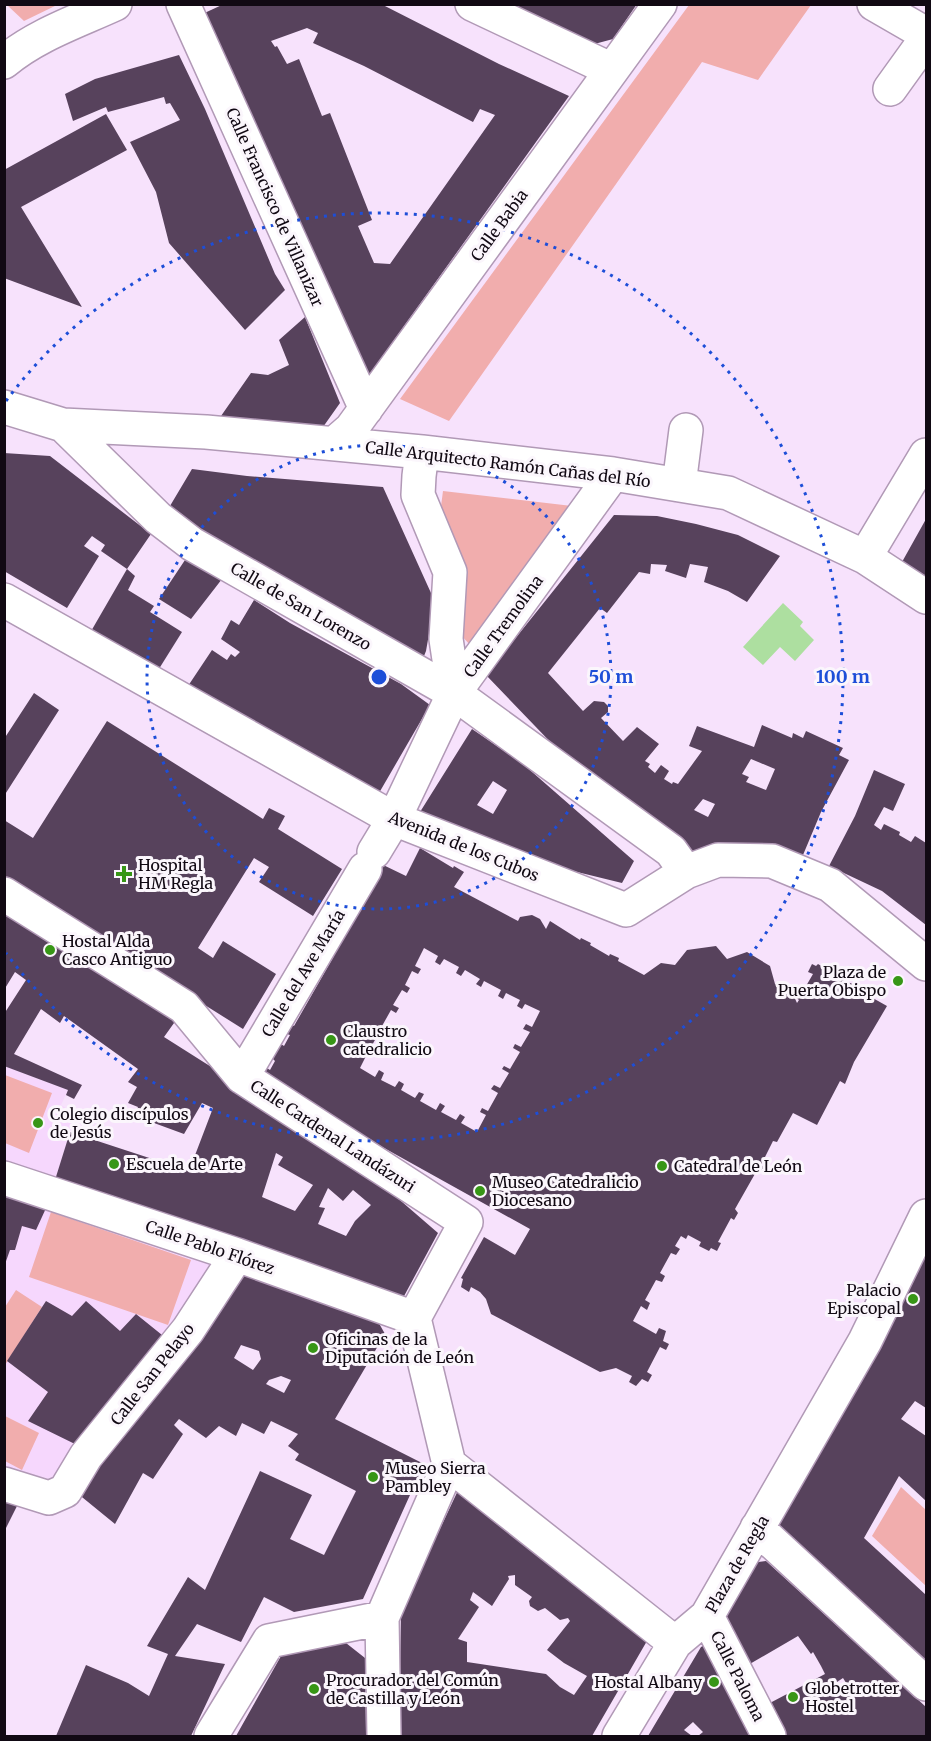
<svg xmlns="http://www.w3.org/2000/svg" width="931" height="1741" font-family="Merriweather,serif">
	<rect width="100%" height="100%" fill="#f7e2fc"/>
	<!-- built -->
	<path fill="#f6d7fd" d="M 4,1066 L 68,1090 L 61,1105 L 75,1114 L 55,1180 L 5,1163 Z
		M 4,1192 L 220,1262 L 58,1480 L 5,1470 Z"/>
	<!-- green -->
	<path fill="#f1adad" d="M 7,5 L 57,5 L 24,21 Z
		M 689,5 L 811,5 L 758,80 L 702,62 L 449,421 L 400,399 Z
		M 443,491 L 572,506 L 472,647 L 458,632 L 440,514 Z
		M 5,1075 L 52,1093 L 29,1153 L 5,1143 Z
		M 51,1212 L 191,1260 L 168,1325 L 29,1277 Z
		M 16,1290 L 42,1307 L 5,1365 L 5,1307 Z
		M 5,1416 L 39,1433 L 22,1470 L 5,1461 Z
		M 901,1487 L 926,1510 L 926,1586 L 872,1536 Z"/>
	<!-- water -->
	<path fill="#addfa0" d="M 783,603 L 803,622 L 800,626 L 814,640 L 795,661 L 780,647 L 763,665 L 743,647 Z"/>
	<!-- building -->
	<path fill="#57425c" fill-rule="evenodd" d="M 224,4 L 381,4 L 499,64 L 569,96 L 369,375 L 198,16 ZM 307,28 L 318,33 L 313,43 L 364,66 L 473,122 L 480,109 L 495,115 L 390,264 L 374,263 L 358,226 L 372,220 L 330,113 L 322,116 L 299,59 L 287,64 L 277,46 L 275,47 L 271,41 Z
		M 506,4 L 637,4 L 613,39 L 587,46 Z
		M 179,55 L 205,109 L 275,274 L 285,290 L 245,330 L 169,243 L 156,192 L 130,142 L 180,120 L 170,103 L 166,104 L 164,97 L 108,112 L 106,107 L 73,121 L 65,94 L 95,79 Z
		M 106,114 L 127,150 L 21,207 L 82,307 L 4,278 L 4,170 Z
		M 305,317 L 340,403 L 323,427 L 221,416 L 251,373 L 268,375 L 289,365 L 279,340 Z
		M 4,453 L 50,456 L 151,534 L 127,569 L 101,551 L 105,545 L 92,536 L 84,546 L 99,556 L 67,608 L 4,571 Z
		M 192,469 L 247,476 L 383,487 L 431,593 L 434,605 L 426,651 L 424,656 L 374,633 L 167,511 Z
		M 614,515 L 657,516 L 696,524 L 738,535 L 780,556 L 747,602 L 728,591 L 704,582 L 708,567 L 690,564 L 686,578 L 665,571 L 667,565 L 651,564 L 650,574 L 639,572 L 607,613 L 600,608 L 548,673 L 583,711 L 594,701 L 604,702 L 608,706 L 608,712 L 601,718 L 623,741 L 637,727 L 659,744 L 645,761 L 650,764 L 648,767 L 655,773 L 661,765 L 669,771 L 664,779 L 672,784 L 673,782 L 678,784 L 702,751 L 689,746 L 697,726 L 754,747 L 762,725 L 792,738 L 793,733 L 803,738 L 806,731 L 843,748 L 839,755 L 849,760 L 821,812 L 803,855 L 678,851 L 585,778 L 486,675 ZM 751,759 L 775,769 L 766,790 L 746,782 L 749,777 L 742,774 ZM 703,799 L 715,804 L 708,817 L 694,810 Z
		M 926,519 L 926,577 L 902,562 Z
		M 187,557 L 222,579 L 191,619 L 159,599 Z
		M 127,569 L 135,576 L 128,590 L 154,606 L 150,612 L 182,632 L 157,672 L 90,633 Z
		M 254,600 L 290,623 L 401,684 L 430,705 L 379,793 L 186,689 L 212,650 L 227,660 L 231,654 L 235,657 L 240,652 L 221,639 L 231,620 L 239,625 Z
		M 34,693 L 59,710 L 4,796 L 4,739 Z
		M 107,721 L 263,819 L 269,808 L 285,816 L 278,829 L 342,869 L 313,916 L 259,882 L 269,867 L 254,858 L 198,948 L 213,958 L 223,941 L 276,974 L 243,1029 L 4,879 L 4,820 L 33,838 Z
		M 472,729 L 523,764 L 634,861 L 622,883 L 569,870 L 420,812 ZM 493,781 L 507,790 L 493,814 L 477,805 Z
		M 874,770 L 905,784 L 893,811 L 884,807 L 874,825 L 881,830 L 884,824 L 900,832 L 899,835 L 911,842 L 915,836 L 926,843 L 926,925 L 882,891 L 829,866 L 855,816 Z
		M 420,848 L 453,868 L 454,866 L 464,872 L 454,887 L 518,921 L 520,917 L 532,915 L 540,919 L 546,929 L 550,921 L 580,940 L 581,938 L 591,943 L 590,945 L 609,956 L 610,954 L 619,958 L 618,961 L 644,975 L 661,963 L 675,965 L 687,950 L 716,946 L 727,959 L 747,952 L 770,966 L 775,984 L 790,988 L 797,1003 L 799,1000 L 795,997 L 799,990 L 802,993 L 813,974 L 808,972 L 812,964 L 816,966 L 818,964 L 823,967 L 822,970 L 863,989 L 862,992 L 887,1006 L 854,1062 L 845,1084 L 840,1081 L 817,1125 L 793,1113 L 777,1142 L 773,1141 L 761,1165 L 764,1167 L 759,1174 L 756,1172 L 735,1209 L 738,1213 L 734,1220 L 731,1218 L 718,1242 L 721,1243 L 717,1251 L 711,1248 L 709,1251 L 699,1246 L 701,1242 L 688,1235 L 686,1239 L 681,1236 L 675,1246 L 680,1249 L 676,1255 L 671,1253 L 660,1273 L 665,1276 L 662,1282 L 656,1280 L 645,1300 L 650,1303 L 647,1310 L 641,1306 L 633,1321 L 656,1334 L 659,1328 L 666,1331 L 663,1341 L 669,1344 L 666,1350 L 660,1347 L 647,1372 L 652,1375 L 648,1382 L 642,1379 L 636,1386 L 629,1382 L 632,1376 L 616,1368 L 600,1372 L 491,1314 L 486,1299 L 480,1292 L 471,1287 L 469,1292 L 461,1287 L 463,1279 L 461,1278 L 484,1237 L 515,1255 L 530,1229 L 260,1079 L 267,1068 L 270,1070 L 275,1061 L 273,1059 L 277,1049 L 281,1044 L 284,1046 L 290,1035 L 287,1034 L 292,1025 L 294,1026 L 334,956 L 332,952 L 377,862 L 406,876 ZM 424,948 L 438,956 L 435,962 L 440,965 L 444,959 L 459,967 L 456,973 L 461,976 L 465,970 L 480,979 L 476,984 L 481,987 L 484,981 L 501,990 L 498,996 L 503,999 L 506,993 L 520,1000 L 517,1006 L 522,1009 L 525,1004 L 540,1011 L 532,1027 L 526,1024 L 523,1029 L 530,1032 L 521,1047 L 515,1044 L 513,1048 L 520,1052 L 510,1069 L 504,1066 L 502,1069 L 509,1073 L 500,1088 L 494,1085 L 491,1089 L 498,1093 L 488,1111 L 482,1108 L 480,1112 L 486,1115 L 477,1132 L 461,1123 L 465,1117 L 460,1114 L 456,1120 L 441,1112 L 445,1106 L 440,1103 L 436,1110 L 420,1101 L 424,1094 L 419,1092 L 415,1098 L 401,1090 L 404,1084 L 399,1081 L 395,1087 L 381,1080 L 384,1073 L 379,1070 L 375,1077 L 360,1068 L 368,1052 L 374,1055 L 376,1050 L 371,1047 L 380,1031 L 385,1034 L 388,1029 L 382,1026 L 391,1010 L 396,1013 L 399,1008 L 393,1005 L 402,990 L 407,993 L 410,988 L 405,985 L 412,971 L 418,974 L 421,969 L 415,966 Z
		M 4,902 L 179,1016 L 164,1037 L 303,1125 L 364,1169 L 438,1233 L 403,1298 L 55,1180 L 70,1132 L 189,1171 L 213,1108 L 202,1103 L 184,1134 L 135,1116 L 138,1107 L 128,1103 L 137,1087 L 128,1082 L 138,1069 L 64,1016 L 60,1023 L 41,1009 L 14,1054 L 82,1085 L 74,1099 L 66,1095 L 68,1090 L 4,1066 L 4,1014 L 26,980 L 15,972 L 4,990 ZM 276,1153 L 283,1157 L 278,1165 L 313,1185 L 295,1211 L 262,1197 ZM 328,1188 L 343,1201 L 353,1190 L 371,1205 L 355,1221 L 346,1236 L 318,1224 L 325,1208 L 319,1207 Z
		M 4,1192 L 47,1206 L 36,1230 L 22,1226 L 15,1250 L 10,1250 L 5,1264 Z
		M 926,1239 L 926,1408 L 915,1401 L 901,1419 L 926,1436 L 926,1501 L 899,1476 L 864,1538 L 926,1595 L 926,1671 L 771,1529 Z
		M 242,1267 L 376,1318 L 385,1334 L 335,1419 L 424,1464 L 363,1599 L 294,1612 L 264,1597 L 241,1642 L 197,1624 L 175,1656 L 225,1664 L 191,1736 L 56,1736 L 86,1665 L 128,1683 L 149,1696 L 168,1654 L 147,1646 L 188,1577 L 205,1590 L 260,1471 L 312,1495 L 290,1539 L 324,1555 L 356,1491 L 295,1460 L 299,1454 L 288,1446 L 298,1434 L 271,1421 L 264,1434 L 242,1423 L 236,1436 L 219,1426 L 206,1438 L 179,1419 L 174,1425 L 183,1434 L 153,1479 L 143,1473 L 115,1524 L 77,1493 ZM 241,1345 L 259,1351 L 261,1359 L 253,1370 L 234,1358 ZM 281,1376 L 291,1380 L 284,1393 L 266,1384 L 269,1380 Z
		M 46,1301 L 72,1316 L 86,1301 L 120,1331 L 136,1314 L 167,1339 L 79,1446 L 28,1421 L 48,1392 L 7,1361 Z
		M 461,1484 L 651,1634 L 592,1736 L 399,1736 L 401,1612 ZM 515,1575 L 515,1585 L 532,1597 L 529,1601 L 530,1606 L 538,1611 L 545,1608 L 560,1620 L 568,1618 L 570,1621 L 547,1650 L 564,1663 L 587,1676 L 574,1695 L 560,1687 L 546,1674 L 467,1662 L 467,1642 L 458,1639 L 479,1607 L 470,1600 L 473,1592 L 492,1606 L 509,1579 L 508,1576 Z
		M 4,1491 L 21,1498 L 4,1532 Z
		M 766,1561 L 926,1707 L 926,1736 L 784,1736 L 768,1704 L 825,1674 L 821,1666 L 813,1652 L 811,1654 L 798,1636 L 748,1665 L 721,1612 L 751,1563 ZM 835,1678 L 837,1682 L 843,1678 L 848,1686 L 837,1693 L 829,1681 Z
		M 346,1643 L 365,1658 L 366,1736 L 236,1736 L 281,1656 Z
		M 705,1645 L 756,1736 L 698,1736 L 703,1732 L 693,1722 L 684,1730 L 692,1736 L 648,1736 L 701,1647 Z"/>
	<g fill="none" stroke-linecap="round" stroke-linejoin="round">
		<!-- minor casing -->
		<g stroke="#b199b6" stroke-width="36">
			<path id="minor" d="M 183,4 L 366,409
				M 472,4 L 612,70
				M 874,4 L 926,34
				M 4,62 C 36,35 78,21 115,4
				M 890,89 L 926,39
				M 4,407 L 63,425 L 158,518 L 192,544 L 454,693 L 671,851 L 686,872
				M 63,425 L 206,432 L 422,452 L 613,474 L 728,493 L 865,557 L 926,597
				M 335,443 L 351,429 L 660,4
				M 422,452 L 419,476 L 418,495 L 450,572 L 446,639 L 454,693 L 613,474
				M 679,485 L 686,430
				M 865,557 L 926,455
				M 4,600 L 394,819 L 626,910 L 686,872 L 718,860 L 772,861 L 830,885 L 926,964
				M 374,852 L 394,819 L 454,693
				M 4,894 L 184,1007 L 242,1077 L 466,1222 L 414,1318
				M 242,1077 L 365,869
				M 4,1178 L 237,1255 L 414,1318
				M 414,1318 L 449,1464 L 675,1643
				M 4,1484 L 49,1498 L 65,1491 L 86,1456 L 188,1330 L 237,1255
				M 757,1528 L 926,1684
				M 707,1616 L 769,1736
				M 211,1736 L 269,1641 L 382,1618
				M 384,1736 L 382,1618 L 449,1464
				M 619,1736 L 675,1643 L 707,1616 L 865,1341 L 926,1216"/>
		</g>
		<!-- minor -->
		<use href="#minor" stroke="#fff" stroke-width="33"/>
	</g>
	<!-- distance rings -->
	<g fill="none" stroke="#1d4ed8" stroke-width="3" stroke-dasharray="3 6">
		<circle cx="379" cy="677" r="232"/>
		<path d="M6 401A464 464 0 1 1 6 953"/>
	</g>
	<!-- markers -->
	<g fill="#379616" stroke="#fbf6fc" stroke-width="2">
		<path d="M121 865h6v6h6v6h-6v6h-6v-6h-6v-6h6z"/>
		<circle cx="50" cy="950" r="6"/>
		<circle cx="898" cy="981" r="6"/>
		<circle cx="331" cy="1040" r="6"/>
		<circle cx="38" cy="1123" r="6"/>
		<circle cx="114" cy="1164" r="6"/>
		<circle cx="662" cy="1166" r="6"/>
		<circle cx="480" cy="1191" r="6"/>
		<circle cx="913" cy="1299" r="6"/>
		<circle cx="313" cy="1348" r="6"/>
		<circle cx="373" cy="1477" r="6"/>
		<circle cx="714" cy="1682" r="6"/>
		<circle cx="314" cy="1689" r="6"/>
		<circle cx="793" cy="1697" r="6"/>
	</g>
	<g text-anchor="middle" stroke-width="6" stroke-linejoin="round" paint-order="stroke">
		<!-- street labels -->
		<g font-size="16" fill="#110913" stroke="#fbf6fc">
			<text transform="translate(275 207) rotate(66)" y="6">Calle Francisco de Villanizar</text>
			<text transform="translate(499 225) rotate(-54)" y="6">Calle Babia</text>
			<text transform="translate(508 464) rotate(7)" y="6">Calle Arquitecto Ramón Cañas del Río</text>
			<text transform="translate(301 606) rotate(30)" y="6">Calle de San Lorenzo</text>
			<text transform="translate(503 626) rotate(-54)" y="6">Calle Tremolina</text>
			<text transform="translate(464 846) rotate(22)" y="6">Avenida de los Cubos</text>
			<text transform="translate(303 973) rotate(-59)" y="6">Calle del Ave María</text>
			<text transform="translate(333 1136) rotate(33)" y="6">Calle Cardenal Landázuri</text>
			<text transform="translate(210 1247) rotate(19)" y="6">Calle Pablo Flórez</text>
			<text transform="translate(152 1374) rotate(-52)" y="6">Calle San Pelayo</text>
			<text transform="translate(737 1564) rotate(-60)" y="6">Plaza de Regla</text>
			<text transform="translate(738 1676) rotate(63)" y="6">Calle Paloma</text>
		</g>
		<!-- poi labels -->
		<g font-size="16" fill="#110913" stroke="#fbf6fc" text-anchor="start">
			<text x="138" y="871">Hospital<tspan x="138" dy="18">HM Regla</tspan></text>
			<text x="62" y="947">Hostal Alda<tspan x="62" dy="18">Casco Antiguo</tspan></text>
			<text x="886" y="978" text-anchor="end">Plaza de<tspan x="886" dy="18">Puerta Obispo</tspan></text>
			<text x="343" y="1037">Claustro<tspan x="343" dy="18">catedralicio</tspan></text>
			<text x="50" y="1120">Colegio discípulos<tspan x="50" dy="18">de Jesús</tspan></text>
			<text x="126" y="1170">Escuela de Arte</text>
			<text x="674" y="1172">Catedral de León</text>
			<text x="492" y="1188">Museo Catedralicio<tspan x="492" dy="18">Diocesano</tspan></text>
			<text x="901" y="1296" text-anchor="end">Palacio<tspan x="901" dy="18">Episcopal</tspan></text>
			<text x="325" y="1345">Oficinas de la<tspan x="325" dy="18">Diputación de León</tspan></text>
			<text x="385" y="1474">Museo Sierra<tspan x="385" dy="18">Pambley</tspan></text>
			<text x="326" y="1686">Procurador del Común<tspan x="326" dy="18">de Castilla y León</tspan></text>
			<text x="702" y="1688" text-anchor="end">Hostal Albany</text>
			<text x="805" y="1694">Globetrotter<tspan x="805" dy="18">Hostel</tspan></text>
		</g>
	</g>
	<circle cx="379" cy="677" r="9" fill="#1d4ed8" stroke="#fbf6fc" stroke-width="3"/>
	<g font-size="18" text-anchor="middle" font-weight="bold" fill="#1d4ed8" stroke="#fbf6fc" stroke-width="6" stroke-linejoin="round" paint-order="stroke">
		<text x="611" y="683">50 m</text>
		<text x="843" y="683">100 m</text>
	</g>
	<!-- border -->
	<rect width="931" height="1741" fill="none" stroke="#110913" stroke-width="12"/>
</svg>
